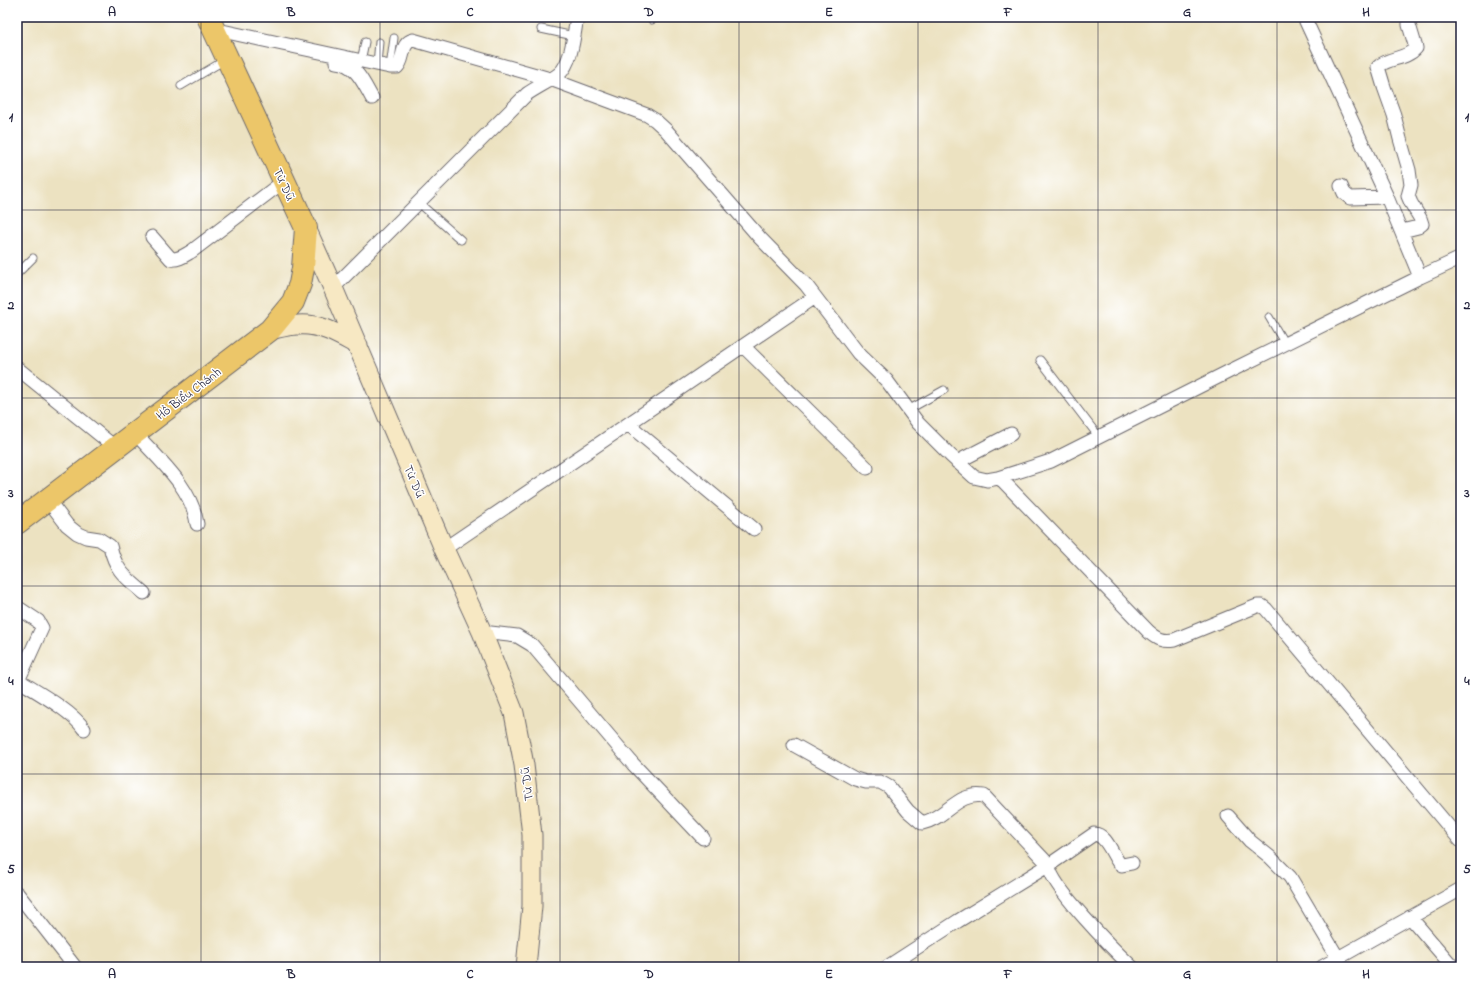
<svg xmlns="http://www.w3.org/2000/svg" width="1478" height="984" font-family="'Indie Flower',sans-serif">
	<rect width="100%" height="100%" fill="#fff"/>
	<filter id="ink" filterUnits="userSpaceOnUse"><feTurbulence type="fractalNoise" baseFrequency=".025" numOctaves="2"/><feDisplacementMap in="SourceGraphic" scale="8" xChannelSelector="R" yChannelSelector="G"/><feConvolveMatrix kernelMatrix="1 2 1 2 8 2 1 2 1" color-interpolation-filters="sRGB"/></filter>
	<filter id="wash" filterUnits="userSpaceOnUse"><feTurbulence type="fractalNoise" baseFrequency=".012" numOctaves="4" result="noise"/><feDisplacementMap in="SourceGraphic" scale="16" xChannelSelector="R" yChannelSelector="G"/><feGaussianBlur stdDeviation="0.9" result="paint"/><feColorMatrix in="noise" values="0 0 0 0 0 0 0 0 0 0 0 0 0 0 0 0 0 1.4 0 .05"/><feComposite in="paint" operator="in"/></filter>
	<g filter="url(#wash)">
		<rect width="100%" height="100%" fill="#ece2c1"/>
	</g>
	<g filter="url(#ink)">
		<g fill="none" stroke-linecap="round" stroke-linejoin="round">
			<!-- lane casing -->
			<g stroke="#69656a" stroke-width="9">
				<path id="lane" d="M 652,20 L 653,17
					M 541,29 L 574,36
					M 361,61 L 365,42
					M 377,64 L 379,42
					M 390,67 L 394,38
					M 181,86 L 225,60
					M 419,203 L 461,240
					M 17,274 L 33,258
					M 1269,317 L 1285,344
					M 1040,360 L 1099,437
					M 908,410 L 944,390
					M 17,505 L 26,513"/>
			</g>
			<!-- street casing -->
			<g stroke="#69656a" stroke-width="15">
				<path id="street" d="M 1304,17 L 1387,197 L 1420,277
					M 213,29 L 390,67 L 397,67 C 405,60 400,43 413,40 L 550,79 L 647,115 L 655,120 L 666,130 L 760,238 L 806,285 L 858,353 L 887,381 L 918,423 L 951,456 L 974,477 L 987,480 L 998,478 L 1003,481 L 1149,632 C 1157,639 1163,642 1174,640 L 1257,606 L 1262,606 L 1266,609 L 1461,841
					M 336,62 C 356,64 363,82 372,98
					M 1341,186 L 1344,193 L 1350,198 L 1387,197
					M 1402,231 L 1418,227 L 1422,224 L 1420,218 L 1411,203 L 1408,196 L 1411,185 L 1409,170 L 1400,139 L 1394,115 L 1384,87 L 1378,67 C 1388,57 1406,60 1416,48 L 1409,25 L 1409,17
					M 152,237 L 171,259 C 179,260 185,255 192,251 L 284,181
					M 333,288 L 527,94 C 537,87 550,81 559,74 C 572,63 574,33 577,17
					M 743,346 L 867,468
					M 17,368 L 116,448
					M 628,424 L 754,529
					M 135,433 C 159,460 192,487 197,524
					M 957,462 L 1011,434
					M 998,478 L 1051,461 L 1230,371 L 1420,277 L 1461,258
					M 48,500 L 67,525 L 77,533 L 86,537 L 99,539 L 110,546 C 116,572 126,577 144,593
					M 444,549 L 815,297
					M 17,607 L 38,621 L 42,628 L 17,683
					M 482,632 L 517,636 L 532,645 L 633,764 L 703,838
					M 18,680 C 37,692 72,711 84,729
					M 794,745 L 855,779 L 866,782 L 880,782 L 889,787 L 908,811 L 922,823 C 945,819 958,791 984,796 L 1049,865 L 958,921 L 887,967
					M 1228,816 L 1250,841 L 1270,857 L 1290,877 L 1338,958
					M 17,893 L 75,967
					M 1410,917 L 1453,967
					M 1132,967 C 1115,951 1049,885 1049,865 L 1094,834 C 1106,834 1112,854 1119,863 L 1122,865 L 1132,863
					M 1322,967 L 1461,889"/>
			</g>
			<!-- secondary casing -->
			<g stroke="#69656a" stroke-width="21">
				<path id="secondary" d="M 306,228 L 333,288 L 444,549 L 482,632 L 514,713 L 524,765 L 532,835 L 532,906 L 526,967
					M 270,330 C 279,328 289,325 298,325 C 320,323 339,335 358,345"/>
			</g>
			<!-- highway casing -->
			<g stroke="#69656a" stroke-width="24">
				<path id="highway" d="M 17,523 L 270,330 L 293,302 L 300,284 L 303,268 L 306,228 L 208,17"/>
			</g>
			<!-- lane -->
			<use href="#lane" stroke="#fff" stroke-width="7"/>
			<!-- street -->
			<use href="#street" stroke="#fff" stroke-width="13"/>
			<!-- secondary -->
			<use href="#secondary" stroke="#f7e8c3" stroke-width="19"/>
			<!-- highway -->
			<use href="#highway" stroke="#ecc669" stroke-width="22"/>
		</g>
	</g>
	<!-- grid -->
	<path fill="none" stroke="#22223b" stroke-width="1" stroke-opacity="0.55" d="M 201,17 L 201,967M 380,17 L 380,967M 560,17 L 560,967M 739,17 L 739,967M 918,17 L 918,967M 1098,17 L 1098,967M 1277,17 L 1277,967M 17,210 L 1461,210M 17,398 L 1461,398M 17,586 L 1461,586M 17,774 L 1461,774"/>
	<g text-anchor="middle" stroke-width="3" stroke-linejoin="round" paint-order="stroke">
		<!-- street labels -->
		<g font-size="13" fill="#22223b" stroke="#fff">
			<text transform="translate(285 184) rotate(65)" y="5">Từ Dũ</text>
			<text transform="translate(188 393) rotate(-37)" y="5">Hồ Biểu Chánh</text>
			<text transform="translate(415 481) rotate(67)" y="5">Từ Dũ</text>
			<text transform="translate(526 784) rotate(-97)" y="5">Từ Dũ</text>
		</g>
	</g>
	<!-- margin -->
	<rect width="1478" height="984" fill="none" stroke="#fff" stroke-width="44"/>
	<rect x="22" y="22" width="1434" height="940" fill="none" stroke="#22223b" stroke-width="1.5"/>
	<g font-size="13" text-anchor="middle" font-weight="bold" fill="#22223b">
		<text x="112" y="16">A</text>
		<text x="291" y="16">B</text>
		<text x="470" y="16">C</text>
		<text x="649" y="16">D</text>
		<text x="829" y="16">E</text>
		<text x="1008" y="16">F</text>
		<text x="1187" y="16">G</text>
		<text x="1366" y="16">H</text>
		<text x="11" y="121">1</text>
		<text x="1467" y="121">1</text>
		<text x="11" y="309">2</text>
		<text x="1467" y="309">2</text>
		<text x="11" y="497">3</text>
		<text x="1467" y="497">3</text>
		<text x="11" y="685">4</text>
		<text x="1467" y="685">4</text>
		<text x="11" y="873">5</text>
		<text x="1467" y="873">5</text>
		<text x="112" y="978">A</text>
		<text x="291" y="978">B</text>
		<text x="470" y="978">C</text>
		<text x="649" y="978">D</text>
		<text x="829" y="978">E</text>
		<text x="1008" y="978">F</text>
		<text x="1187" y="978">G</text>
		<text x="1366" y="978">H</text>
	</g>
</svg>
